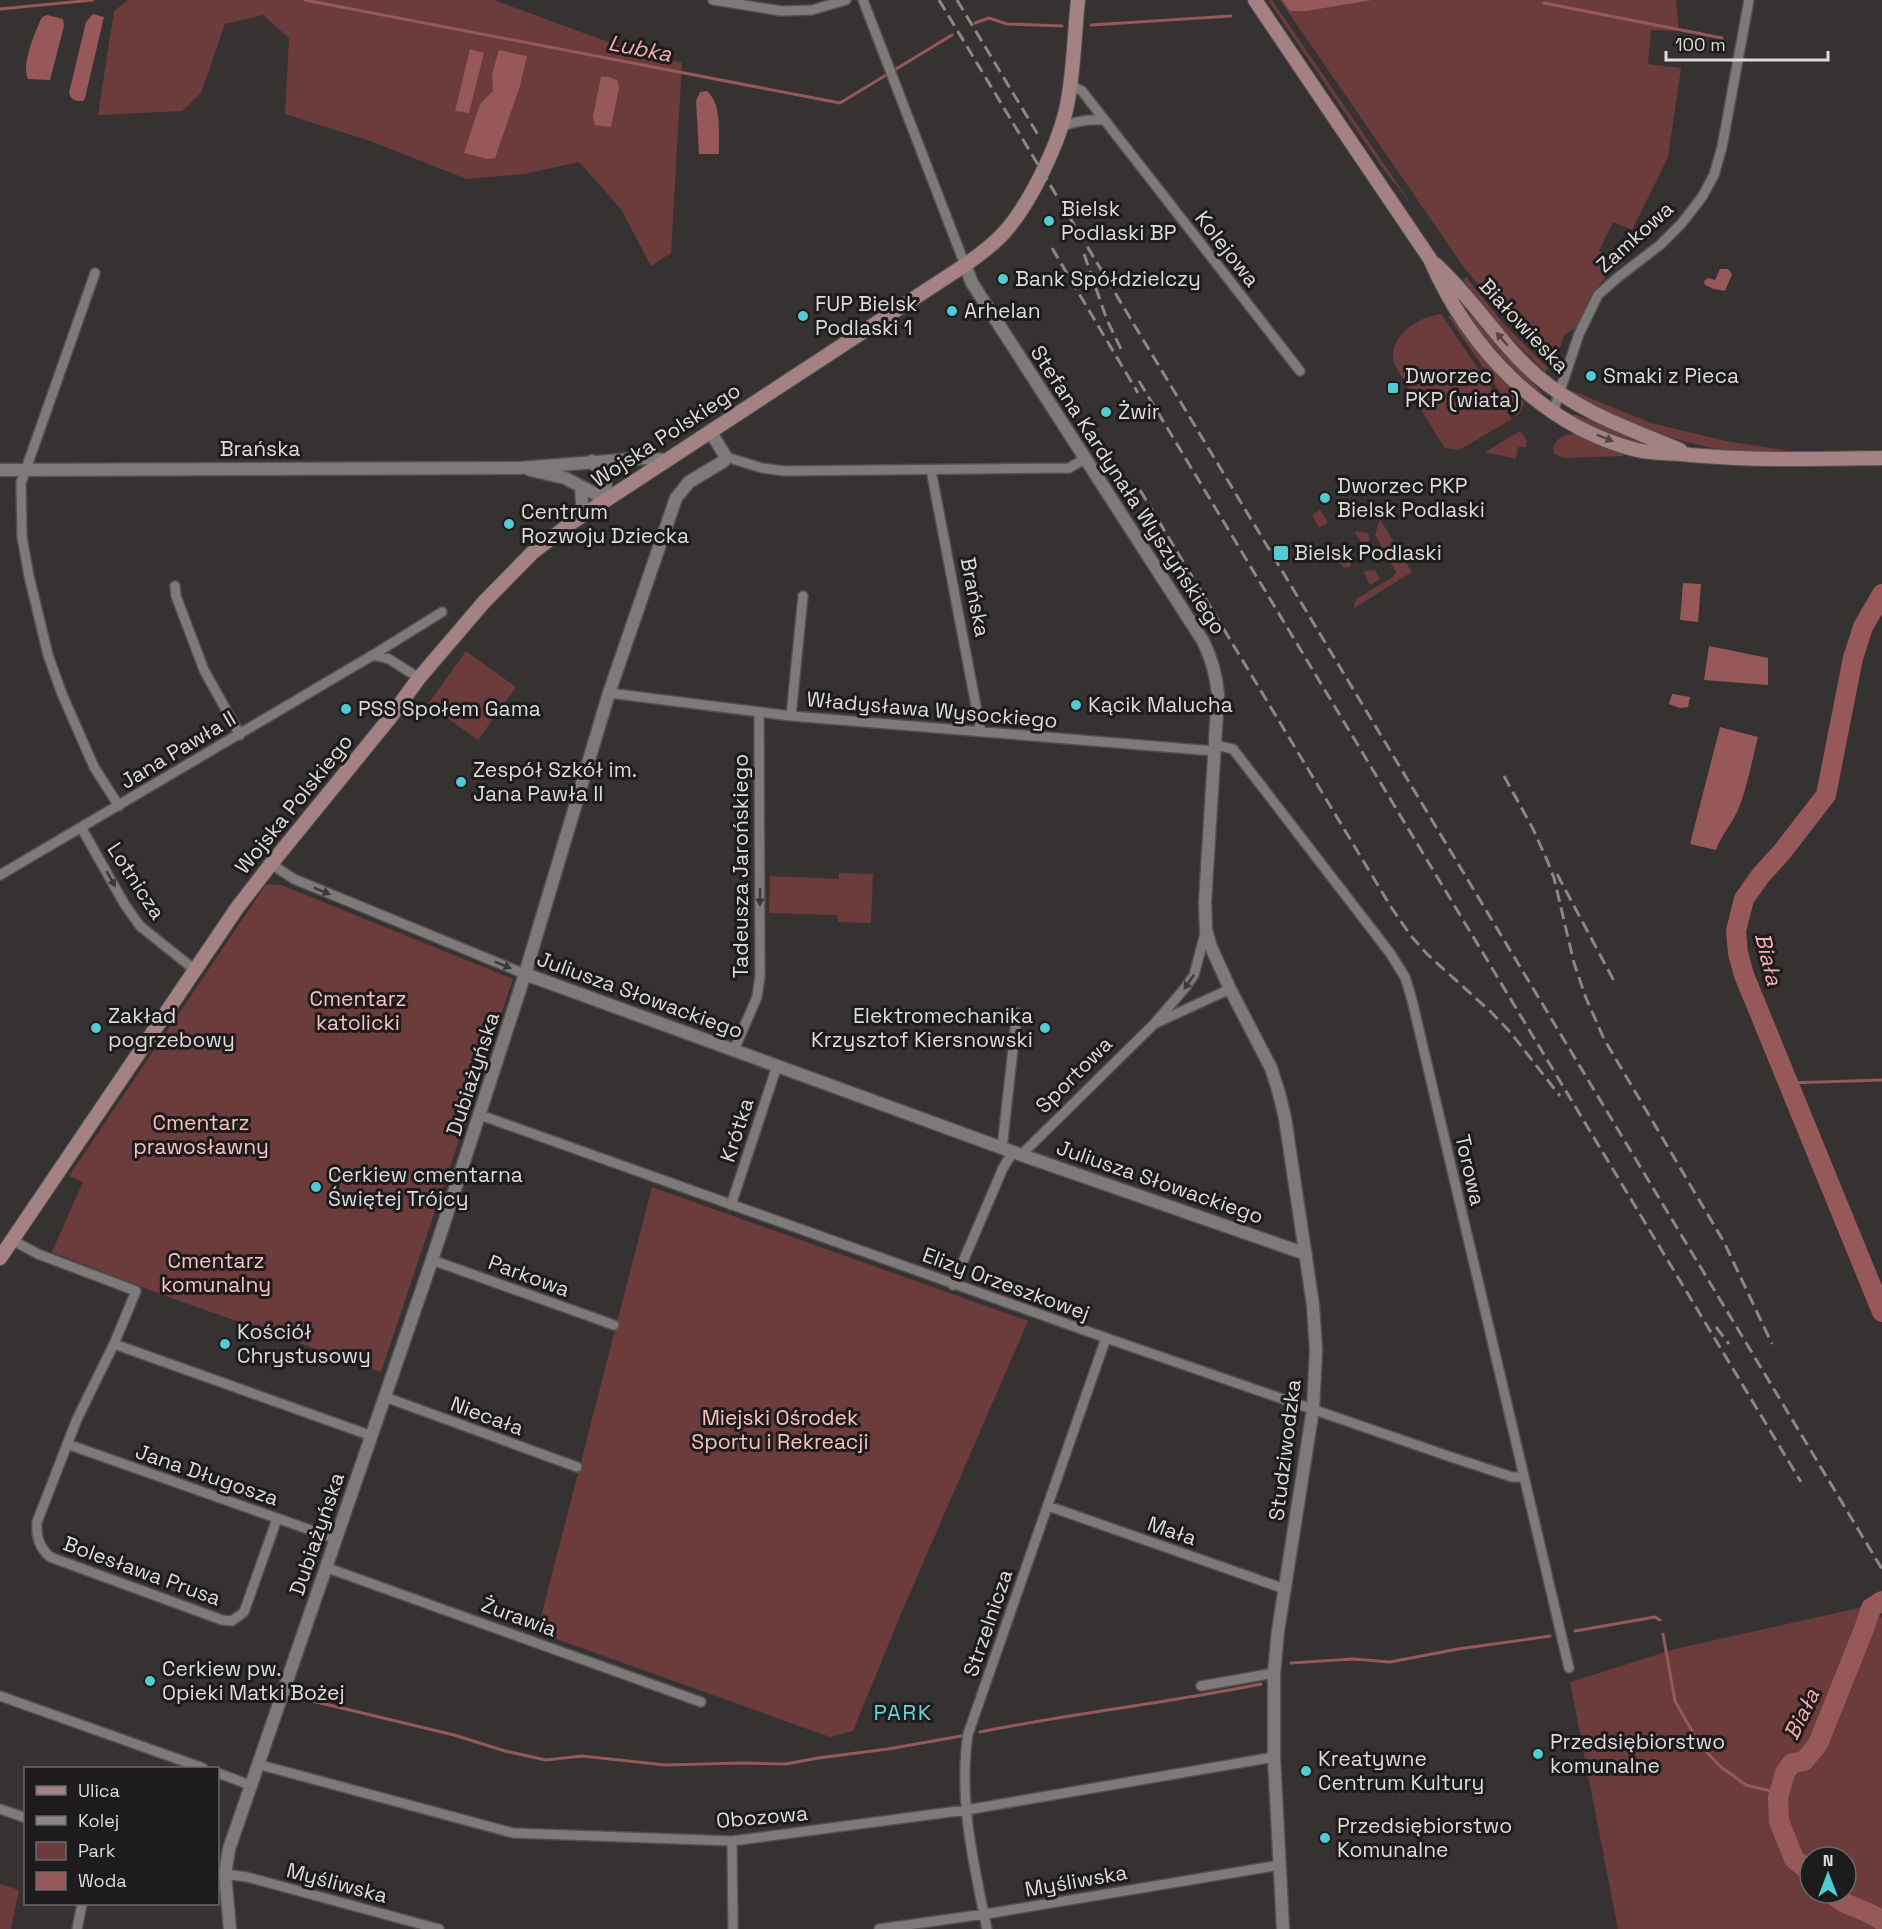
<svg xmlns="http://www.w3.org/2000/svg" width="1882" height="1929" font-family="'Space Grotesk',sans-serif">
	<rect width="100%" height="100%" fill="#373232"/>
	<!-- green -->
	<path fill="#6c3b3b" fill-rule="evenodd" d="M 128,0 L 494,0 L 611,43 L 682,63 L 671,253 L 651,266 L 621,209 L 579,162 L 524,174 L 467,179 L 370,141 L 285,114 L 289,38 L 263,15 L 225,24 L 201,93 L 182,111 L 98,115 L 114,11 Z
		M 1268,0 L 1272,0 L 1412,205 L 1384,170 Z
		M 1280,0 L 1676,0 L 1679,31 L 1651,30 L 1648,64 L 1681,68 L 1668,157 L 1632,230 L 1613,222 L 1599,251 L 1624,263 L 1608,273 L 1590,298 L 1577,327 L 1564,335 L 1554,367 L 1504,316 L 1463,266 Z
		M 1466,277 L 1503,323 L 1548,368 L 1545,372 L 1499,326 L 1463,280 Z
		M 1441,314 L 1512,419 L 1459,450 L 1445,448 L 1440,441 L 1394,364 C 1387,337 1417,317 1441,314 Z
		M 1467,314 L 1475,316 L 1542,393 L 1541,395 C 1512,371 1489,344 1467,314 Z
		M 1448,316 L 1454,317 L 1487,362 L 1524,403 L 1520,413 L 1516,416 Z
		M 1570,390 L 1651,423 L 1726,441 L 1797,452 C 1779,452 1760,454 1742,452 C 1681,446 1625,423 1572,393 Z
		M 1574,414 L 1664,450 C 1632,441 1603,432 1573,417 Z
		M 1520,431 L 1527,441 L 1526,447 L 1518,447 L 1516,459 L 1485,452 Z
		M 1577,434 L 1624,452 L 1623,456 L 1564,458 L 1554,454 L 1553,449 C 1556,437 1566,434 1577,434 Z
		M 1320,510 L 1328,523 L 1319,528 L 1312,515 Z
		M 1380,519 L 1412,572 L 1354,608 L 1356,599 L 1393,577 L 1396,572 L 1375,535 Z
		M 1356,531 L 1368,533 L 1370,537 L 1366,549 L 1355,533 Z
		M 1329,545 L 1342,548 L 1351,562 L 1350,567 L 1343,568 Z
		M 1375,570 L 1380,579 L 1370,585 L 1364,573 L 1366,571 Z
		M 466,651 L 516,687 L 478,740 L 428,704 Z
		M 839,873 L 873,874 L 871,923 L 838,922 L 837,915 L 769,913 L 770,876 L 839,879 Z
		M 270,884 L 281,885 L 513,979 L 381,1372 L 160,1294 L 52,1252 L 83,1182 L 69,1176 L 265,886 Z
		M 652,1187 L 1028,1321 L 900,1616 L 853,1731 L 830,1737 L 537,1632 Z
		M 1876,1604 L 1882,1619 L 1882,1929 L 1618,1929 L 1570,1682 L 1675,1649 ZM 1810,1857 L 1846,1857 L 1846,1893 L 1810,1893 Z
		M 0,1884 L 19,1890 L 11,1929 L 0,1929 Z"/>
	<!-- water -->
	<path fill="#965859" d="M 1282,0 L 1372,0 L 1306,11 L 1290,11 Z
		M 93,14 L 104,17 L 85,98 L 83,101 C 75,101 71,100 69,93 L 86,22 Z
		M 47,15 L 63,19 L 64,26 L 50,80 L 28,79 C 21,65 35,32 42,17 Z
		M 470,49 L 484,53 L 469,113 L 455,111 Z
		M 499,50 L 527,56 L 520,86 L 495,158 L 487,159 L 464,153 L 480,104 L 493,91 L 492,74 Z
		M 601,77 L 610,77 L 618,81 L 619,88 L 611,127 L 595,125 L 593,116 Z
		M 707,91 C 723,106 718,134 719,154 L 699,154 L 696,101 L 700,92 Z
		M 1720,269 L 1728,269 L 1732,274 L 1725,291 L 1714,289 L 1705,285 L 1704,281 L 1708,278 L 1715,280 Z
		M 1683,583 L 1701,584 L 1698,622 L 1680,620 Z
		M 1709,646 L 1768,658 L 1768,685 L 1704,680 Z
		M 1672,694 L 1690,697 L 1688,707 L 1680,708 L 1669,704 Z
		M 1720,727 L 1758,737 C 1752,760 1748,783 1740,805 C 1734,822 1722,833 1716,850 L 1690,844 Z"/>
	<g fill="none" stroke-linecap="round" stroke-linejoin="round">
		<!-- stream -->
		<path stroke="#965859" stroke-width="3" d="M 305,0 L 840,103 L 952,35
			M 1544,3 L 1722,38
			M 0,9 L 93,0
			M 975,23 L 989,18 L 1007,24 L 1062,26
			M 1091,25 L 1231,16
			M 1788,1083 L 1882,1080
			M 1575,1631 L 1655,1617 L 1660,1620
			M 1663,1634 L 1675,1701 L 1700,1745 L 1721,1767 L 1746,1785 L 1779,1793
			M 1291,1663 L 1353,1659 L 1390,1662 L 1458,1649 L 1550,1636
			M 300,1698 L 454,1735 L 505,1751 L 546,1760 L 582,1756 L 665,1765 L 742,1763 L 786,1764 L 818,1758 L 888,1749 L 961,1736
			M 980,1732 C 1073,1713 1168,1703 1261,1684"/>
		<!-- river -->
		<path stroke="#965859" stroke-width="20" d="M 1882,594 L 1863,627 L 1853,658 L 1826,795 L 1782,852 L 1761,875 L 1744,899 L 1736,931 L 1738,953 L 1744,975 L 1882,1312
			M 1810,1872 L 1794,1859 L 1779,1821 L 1778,1798 L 1785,1773 L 1792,1763 L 1804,1761 L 1818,1744 L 1864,1629 L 1871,1608 L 1882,1601
			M 1832,1893 C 1845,1908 1866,1908 1882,1921"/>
		<!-- minor casing -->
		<g stroke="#545050" stroke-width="12">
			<path id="minor" d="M 713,0 L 781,11 L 812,10 L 846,0
				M 863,0 L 965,265
				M 1070,85 L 1082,91 L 1300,371
				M 1061,127 C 1075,121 1088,119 1104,120
				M 95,273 L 21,483 L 22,537 L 29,576 L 48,655 L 62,694 L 94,767 L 119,806
				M 1553,412 L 1579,334 L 1598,295 L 1617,278 L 1660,245 L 1682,223 L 1702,197 L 1714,175 L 1722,147 L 1749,0
				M 726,457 L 762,468 L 784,471 L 1069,468 L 1085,459
				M 931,470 L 981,732
				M 175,586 L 176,596 L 204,670 L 240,735
				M 373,655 L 389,659 L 419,678
				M 609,693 L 791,716 L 1214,751
				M 791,716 L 803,596
				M 1215,745 L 1233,749 L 1390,953 L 1405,977 L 1412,1000 L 1569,1668
				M 82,829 L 125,905 L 140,926 L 195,970
				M 271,864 L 294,879 L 525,974
				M 0,875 L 373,655 L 442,612
				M 1156,1023 L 1230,989
				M 734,1050 L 757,997 L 760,976 L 759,712
				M 480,1115 L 1112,1340 L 1451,1457 L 1512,1477 L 1523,1477
				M 1002,1148 L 1017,1013
				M 1021,1155 L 1154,1024 L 1185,988 L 1194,975 L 1206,930
				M 731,1205 L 777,1066
				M 12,1240 L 38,1254 L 136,1291 L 114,1344 L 372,1436
				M 432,1260 L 614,1325
				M 953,1285 L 1003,1168 L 1013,1152
				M 114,1344 L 77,1419 L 37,1522 C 36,1537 39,1547 50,1557 L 222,1620 L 232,1621 L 244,1612 L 277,1519
				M 385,1397 L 577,1467
				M 67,1444 L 336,1539
				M 1048,1506 L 1285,1589
				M 325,1567 L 701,1702
				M 1201,1686 L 1274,1673
				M 0,1696 L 203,1768
				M 257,1764 L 513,1833 L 732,1841 L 966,1810 L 1274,1757
				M 218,1773 L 250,1785
				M 0,1809 L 26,1818
				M 732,1841 L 733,1929
				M 225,1874 L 247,1877 L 439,1929
				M 77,1929 L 82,1904
				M 879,1929 L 992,1913 L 1280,1865
				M 987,1929 C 974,1866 958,1799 968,1734 L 1106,1338"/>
		</g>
		<!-- tertiary casing -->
		<g stroke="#545050" stroke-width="15">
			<path id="tertiary" d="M 965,265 L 972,283 L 1203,641 C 1212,659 1216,674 1218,694 L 1205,902 L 1206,930 L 1211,947 L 1230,989 L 1271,1068 L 1279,1093 L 1285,1118 L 1313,1305 L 1316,1350 L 1313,1409 L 1278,1631 L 1274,1673 L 1274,1757 L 1283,1929
				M 0,470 L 520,468 L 646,458 L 665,460
				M 530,470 L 565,478 L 605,499 L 606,478 L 592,461
				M 581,488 L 583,514
				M 525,974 L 1013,1152 L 1306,1254
				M 230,1929 L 225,1874 L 229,1849 L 432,1260 L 525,974 L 609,693 L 676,498 L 689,482 L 724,461 L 726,457 L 710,431"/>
		</g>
		<!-- secondary casing -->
		<g stroke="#545050" stroke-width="16">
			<path id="secondary" d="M 1255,0 L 1430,259 C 1468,347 1541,426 1637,450 C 1654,454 1674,453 1691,455 C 1755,461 1818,459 1882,458
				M 1435,264 C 1473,298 1499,343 1537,376 C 1579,412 1630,429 1680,450
				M 0,1258 L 237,908 L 271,864 L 389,719 L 419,678 L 484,602 L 532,553 L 571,523 L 965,265 C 978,256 990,247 1001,236 C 1028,208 1057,148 1066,110 C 1074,75 1074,36 1078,0"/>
		</g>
		<!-- minor -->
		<use href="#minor" stroke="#7f7a7a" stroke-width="9"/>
		<!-- tertiary -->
		<use href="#tertiary" stroke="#7f7a7a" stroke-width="12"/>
		<!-- secondary -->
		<use href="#secondary" stroke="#a48283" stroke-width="14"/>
		<!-- rail -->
		<path stroke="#8b8787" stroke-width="3" stroke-dasharray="12 6" stroke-linecap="butt" d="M 939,0 L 1882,1569
			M 957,0 L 1040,138
			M 1052,248 L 1138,393
			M 1084,254 L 1107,320 L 1121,349
			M 1139,381 L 1801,1482
			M 1140,490 L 1391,907 L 1411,936 L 1427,954 L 1491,1012 L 1511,1033 L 1560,1096
			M 1504,776 L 1533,829 L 1547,860 L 1554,878 L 1574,963 L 1586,998 L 1604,1039 L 1724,1242 L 1772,1344
			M 1557,874 L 1614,981
			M 1716,1327 L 1729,1344"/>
	</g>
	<!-- one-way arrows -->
	<defs><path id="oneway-solid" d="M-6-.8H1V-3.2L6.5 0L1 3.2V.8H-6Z" transform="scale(1.5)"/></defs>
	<g fill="#534445">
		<use href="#oneway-solid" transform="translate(1502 339) rotate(-131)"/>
		<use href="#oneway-solid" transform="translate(1605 438) rotate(22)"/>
	</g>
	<g fill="#3a3838">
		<use href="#oneway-solid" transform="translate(111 879) rotate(60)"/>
		<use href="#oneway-solid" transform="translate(322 891) rotate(22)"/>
		<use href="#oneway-solid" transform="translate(760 897) rotate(90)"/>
		<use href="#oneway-solid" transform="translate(503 965) rotate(22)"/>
		<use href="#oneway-solid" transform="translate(1189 982) rotate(125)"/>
	</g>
	<!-- markers -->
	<g fill="#51ccd2" stroke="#1d1b1b" stroke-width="2">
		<circle cx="1049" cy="221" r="6"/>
		<circle cx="1003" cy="279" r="6"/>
		<circle cx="952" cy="311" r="6"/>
		<circle cx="803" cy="316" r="6"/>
		<circle cx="1591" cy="376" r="6"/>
		<rect x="1387" y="382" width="12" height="12" rx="3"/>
		<circle cx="1106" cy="412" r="6"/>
		<circle cx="1325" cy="498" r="6"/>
		<circle cx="509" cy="524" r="6"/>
		<rect x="1273" y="545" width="16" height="16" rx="3"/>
		<circle cx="1076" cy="705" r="6"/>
		<circle cx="346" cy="709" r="6"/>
		<circle cx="461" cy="782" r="6"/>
		<circle cx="96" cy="1028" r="6"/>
		<circle cx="1045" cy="1028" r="6"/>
		<circle cx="316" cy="1187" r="6"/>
		<circle cx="225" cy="1344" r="6"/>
		<circle cx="150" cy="1681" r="6"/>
		<circle cx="1538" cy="1754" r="6"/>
		<circle cx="1306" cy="1771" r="6"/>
		<circle cx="1325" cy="1838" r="6"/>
	</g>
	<g text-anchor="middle" stroke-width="6" stroke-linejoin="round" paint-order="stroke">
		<!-- poi labels -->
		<g font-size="21" fill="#dedbdb" stroke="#1d1b1b" text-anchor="start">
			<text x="1061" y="216">Bielsk<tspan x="1061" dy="24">Podlaski BP</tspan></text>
			<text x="1015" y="286">Bank Spółdzielczy</text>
			<text x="815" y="311">FUP Bielsk<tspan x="815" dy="24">Podlaski 1</tspan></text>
			<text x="964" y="318">Arhelan</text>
			<text x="1405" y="383">Dworzec<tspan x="1405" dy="24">PKP (wiata)</tspan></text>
			<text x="1603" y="383">Smaki z Pieca</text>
			<text x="1118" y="419">Żwir</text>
			<text x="1337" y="493">Dworzec PKP<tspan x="1337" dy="24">Bielsk Podlaski</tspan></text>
			<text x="521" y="519">Centrum<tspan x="521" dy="24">Rozwoju Dziecka</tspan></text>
			<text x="1294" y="560">Bielsk Podlaski</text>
			<text x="1088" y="712">Kącik Malucha</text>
			<text x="358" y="716">PSS Społem Gama</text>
			<text x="473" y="777">Zespół Szkół im.<tspan x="473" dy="24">Jana Pawła II</tspan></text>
			<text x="108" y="1023">Zakład<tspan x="108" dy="24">pogrzebowy</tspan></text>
			<text x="1033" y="1023" text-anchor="end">Elektromechanika<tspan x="1033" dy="24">Krzysztof Kiersnowski</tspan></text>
			<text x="328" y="1182">Cerkiew cmentarna<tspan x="328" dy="24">Świętej Trójcy</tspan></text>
			<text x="237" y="1339">Kościół<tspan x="237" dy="24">Chrystusowy</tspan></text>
			<text x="162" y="1676">Cerkiew pw.<tspan x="162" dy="24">Opieki Matki Bożej</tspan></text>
			<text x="1550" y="1749">Przedsiębiorstwo<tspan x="1550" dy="24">komunalne</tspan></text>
			<text x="1318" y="1766">Kreatywne<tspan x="1318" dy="24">Centrum Kultury</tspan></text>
			<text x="1337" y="1833">Przedsiębiorstwo<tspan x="1337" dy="24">Komunalne</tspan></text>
		</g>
		<!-- street labels -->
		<g font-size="21" fill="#dedbdb" stroke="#1d1b1b">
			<text transform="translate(1635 237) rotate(-42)" y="7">Zamkowa</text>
			<text transform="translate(1227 249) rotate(52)" y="7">Kolejowa</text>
			<text transform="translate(1524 326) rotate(47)" y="7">Białowieska</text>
			<text transform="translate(666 435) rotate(-33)" y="7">Wojska Polskiego</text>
			<text x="260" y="456">Brańska</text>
			<text transform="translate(1128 490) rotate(57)" y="7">Stefana Kardynała Wyszyńskiego</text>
			<text transform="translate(975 597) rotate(79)" y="7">Brańska</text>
			<text transform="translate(932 710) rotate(5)" y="7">Władysława Wysockiego</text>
			<text transform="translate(178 750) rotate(-31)" y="7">Jana Pawła II</text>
			<text transform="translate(294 804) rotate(-51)" y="7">Wojska Polskiego</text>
			<text transform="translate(741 866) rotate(-90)" y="7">Tadeusza Jarońskiego</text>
			<text transform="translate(136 881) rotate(57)" y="7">Lotnicza</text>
			<text transform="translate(640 995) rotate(20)" y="7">Juliusza Słowackiego</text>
			<text transform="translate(473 1074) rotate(-72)" y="7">Dubiażyńska</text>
			<text transform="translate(1074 1075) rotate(-45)" y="7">Sportowa</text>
			<text transform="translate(737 1130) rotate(-72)" y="7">Krótka</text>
			<text transform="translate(1470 1170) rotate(77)" y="7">Torowa</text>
			<text transform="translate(1160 1182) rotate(19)" y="7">Juliusza Słowackiego</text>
			<text transform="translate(529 1276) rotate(20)" y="7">Parkowa</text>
			<text transform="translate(1006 1284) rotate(20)" y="7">Elizy Orzeszkowej</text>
			<text transform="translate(487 1416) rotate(20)" y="7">Niecała</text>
			<text transform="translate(1285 1450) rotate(-83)" y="7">Studziwodzka</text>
			<text transform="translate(207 1475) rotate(19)" y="7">Jana Długosza</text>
			<text transform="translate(1172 1531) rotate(19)" y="7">Mała</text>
			<text transform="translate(317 1534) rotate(-71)" y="7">Dubiażyńska</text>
			<text transform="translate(142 1571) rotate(20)" y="7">Bolesława Prusa</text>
			<text transform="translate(519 1617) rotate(20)" y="7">Żurawia</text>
			<text transform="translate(988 1623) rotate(-71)" y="7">Strzelnicza</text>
			<text transform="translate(762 1817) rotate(-5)" y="7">Obozowa</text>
			<text transform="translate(1076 1881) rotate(-10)" y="7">Myśliwska</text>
			<text transform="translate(337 1883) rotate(15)" y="7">Myśliwska</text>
		</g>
		<!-- park labels -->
		<g font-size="21" fill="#fbc1c0" stroke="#1d1b1b">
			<text x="358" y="1006">Cmentarz<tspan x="358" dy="24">katolicki</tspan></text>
			<text x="201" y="1130">Cmentarz<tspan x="201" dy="24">prawosławny</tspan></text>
			<text x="216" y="1268">Cmentarz<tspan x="216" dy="24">komunalny</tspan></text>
			<text x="780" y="1425">Miejski Ośrodek<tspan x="780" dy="24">Sportu i Rekreacji</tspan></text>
		</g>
		<!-- water labels -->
		<g font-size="22" font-style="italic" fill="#f9adad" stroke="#1d1b1b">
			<text transform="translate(640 48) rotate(11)" y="8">Lubka</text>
			<text transform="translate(1769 959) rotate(76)" y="8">Biała</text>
			<text transform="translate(1801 1714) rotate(-64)" y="8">Biała</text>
		</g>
		<!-- neighbourhood labels -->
		<g font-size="22" letter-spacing="1.5" fill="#66d3d8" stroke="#1d1b1b">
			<text x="903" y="1720">PARK</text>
		</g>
	</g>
	<!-- legend -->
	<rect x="24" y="1767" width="195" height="138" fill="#1d1b1b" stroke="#6a6868" stroke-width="1.5"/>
	<rect x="36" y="1786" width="30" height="9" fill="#a48283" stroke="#6a6868" stroke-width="1.5"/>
	<text x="78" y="1797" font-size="18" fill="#dedbdb">Ulica</text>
	<rect x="36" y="1816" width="30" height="9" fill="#8b8787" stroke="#6a6868" stroke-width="1.5"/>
	<text x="78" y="1827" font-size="18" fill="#dedbdb">Kolej</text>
	<rect x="36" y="1842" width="30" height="18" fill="#6c3b3b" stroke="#6a6868" stroke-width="1.5"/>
	<text x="78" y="1857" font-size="18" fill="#dedbdb">Park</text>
	<rect x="36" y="1872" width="30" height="18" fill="#965859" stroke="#6a6868" stroke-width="1.5"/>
	<text x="78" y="1887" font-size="18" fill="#dedbdb">Woda</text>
	<!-- north arrow -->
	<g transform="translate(1828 1875)"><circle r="28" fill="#1d1b1b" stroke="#6a6868" stroke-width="1.5"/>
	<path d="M0-4.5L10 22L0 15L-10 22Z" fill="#51ccd2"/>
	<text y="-9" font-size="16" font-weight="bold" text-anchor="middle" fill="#dedbdb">N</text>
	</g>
	<!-- scale -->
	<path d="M1666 51v9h162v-9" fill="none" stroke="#dedbdb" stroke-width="3"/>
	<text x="1675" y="51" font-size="18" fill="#dedbdb" stroke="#1d1b1b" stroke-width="4.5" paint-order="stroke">100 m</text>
</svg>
